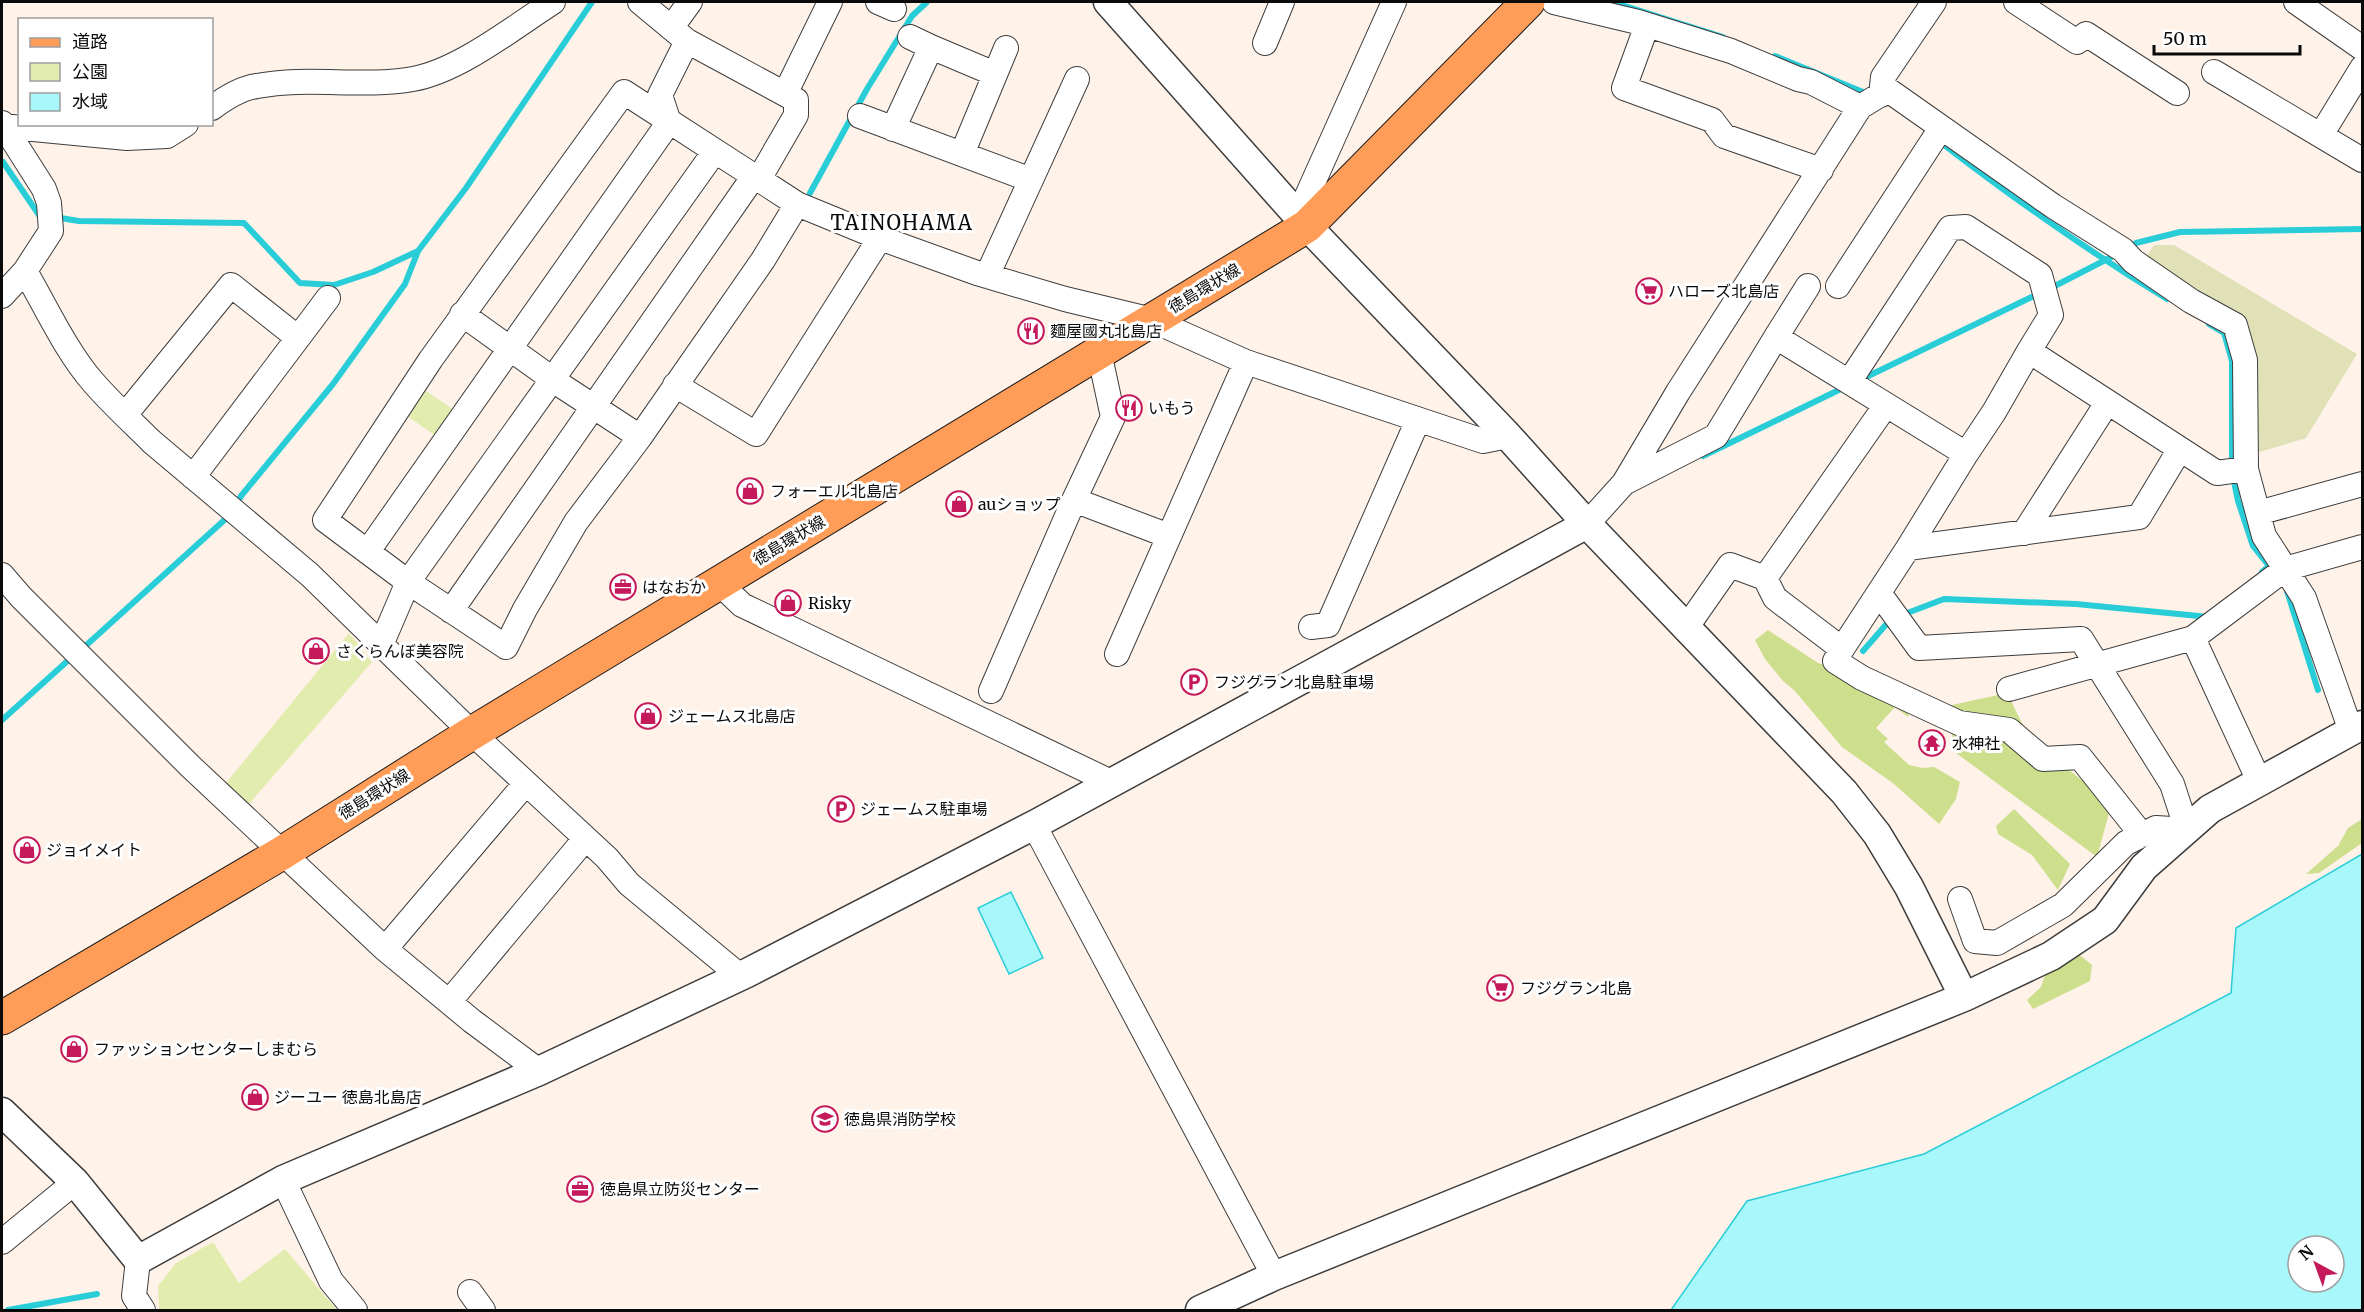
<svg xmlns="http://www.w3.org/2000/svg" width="2364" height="1312" font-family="Merriweather,'Noto Sans JP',serif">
	<rect width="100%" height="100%" fill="#fff2e8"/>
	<!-- green -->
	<path fill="#e3ecaf" d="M 422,388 L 454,410 L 436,436 L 404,414 Z
		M 349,633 L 372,662 L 249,804 L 226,783 Z
		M 213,1242 L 239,1283 L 285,1249 L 337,1310 L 159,1310 L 158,1286 L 176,1263 Z"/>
	<!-- forest -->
	<path fill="#cdde8d" d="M 1768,630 L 1818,663 L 1832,667 L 1909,708 L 1908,717 L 1895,707 L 1876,728 L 1888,739 L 1884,742 L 1909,765 L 1922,768 L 1934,767 L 1960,782 L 1956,799 L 1939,824 L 1894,784 L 1842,747 L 1794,690 L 1783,681 L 1765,659 L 1755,640 Z
		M 2007,693 C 2014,705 2019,720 2027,731 C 2051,760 2085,779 2111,806 L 2097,857 L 1952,750 L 1952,731 L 1929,710 Z
		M 2014,809 L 2070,864 L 2058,890 L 2032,855 L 1998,834 L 1996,826 Z
		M 2362,819 L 2362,843 L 2319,873 L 2306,874 L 2338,846 L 2348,828 Z
		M 2076,952 L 2092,965 L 2090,981 L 2033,1009 L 2027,1000 L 2041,987 L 2047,969 Z"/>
	<!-- cemetery -->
	<path fill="#e1e1b8" d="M 2154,245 L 2174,245 L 2357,354 L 2306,438 L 2256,453 L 2243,323 L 2186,291 L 2146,257 Z"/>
	<!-- water -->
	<path fill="#a8f8fb" stroke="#29cdd8" stroke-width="1.5" fill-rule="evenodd" d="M 2362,854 L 2362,1310 L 1671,1310 L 1747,1201 L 1924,1154 L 2231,993 L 2236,928 ZM 2298,1246 L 2334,1246 L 2334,1282 L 2298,1282 Z
		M 1011,892 L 1043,958 L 1009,974 L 978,908 Z"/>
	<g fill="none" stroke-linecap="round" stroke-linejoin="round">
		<!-- stream -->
		<path stroke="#29cdd8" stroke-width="6" d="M 1612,2 L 1723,37
			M 1775,56 L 1868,94
			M 1939,141 C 2013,198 2088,251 2167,299
			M 3,162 L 39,215 L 44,216
			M 810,193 L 867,89 L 912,16 L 927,2
			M 54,217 L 79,221 L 244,223 L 300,283 L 334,285 L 373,272 L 418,251 L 466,188 L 592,2
			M 2129,247 L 2136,243 L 2180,232 L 2362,229
			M 2049,289 L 2117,254
			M 2209,324 L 2224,333 L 2232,361 L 2232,467
			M 1860,380 L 2040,293
			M 1703,456 L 1845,387
			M 2233,477 L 2238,501 L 2253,546 L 2269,566 L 2262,572
			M 236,505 L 241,496 L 333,384 L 405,284 L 418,251
			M 2287,591 L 2318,690
			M 1902,615 L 1944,599 L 2076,604 L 2209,617
			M 81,650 L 231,514
			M 1863,651 L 1890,620
			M 2,720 L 73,656
			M 8,1310 L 97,1294"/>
		<!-- minor casing -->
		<g stroke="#3d3d3d" stroke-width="26">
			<path id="minor" d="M 640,2 L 687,41 L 660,95 L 669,122
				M 878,2 L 894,9
				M 1554,2 L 1638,22 L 1731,51 L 1798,79 L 1811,82 L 1860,107 L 1888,90 L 2053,206 L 2123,250 L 2133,261 L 2191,301 L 2235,325 L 2245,360 L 2246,469 L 2264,536 L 2304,598 L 2351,731
				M 2016,2 L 2077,42 L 2086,34 L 2177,93
				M 2296,2 L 2362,48
				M 1647,25 L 1624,88 L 1712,120 L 1724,136 L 1821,170
				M 671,28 L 690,2
				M 910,37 L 931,47
				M 687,41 L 796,100 L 796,115 L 759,179
				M 1265,43 L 1282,2
				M 2214,72 L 2362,160
				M 785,94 L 830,2
				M 1881,95 L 1883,77 L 1934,2
				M 212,108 C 224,99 242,88 257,86 C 309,76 361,88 413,79 C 459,71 514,27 553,2
				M 860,116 L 1031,180
				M 2,123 L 44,189 L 49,203 L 51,231 L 25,271 L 2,296
				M 2,126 L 127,138 L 167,136 L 186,124
				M 893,129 L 931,47 L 995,74
				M 2321,135 L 2362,68
				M 962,154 L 1006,48
				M 797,204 L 763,260 L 640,437 L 576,522 L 525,609 L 506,647 L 408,582 L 325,520 L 431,359 L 624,92 L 797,204 L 880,238 L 977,273 L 1065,299 L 1152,320 L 1246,362 L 1483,441 L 1508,436
				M 1298,216 L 1394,2
				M 25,271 C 46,307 66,351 93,382 C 111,403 132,422 152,442 L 310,575 L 472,733 L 607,858 L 629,884 L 740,976
				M 987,276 L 1077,79
				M 1838,286 L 1941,128
				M 462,314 L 562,386 L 640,437
				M 1776,337 L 1808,286
				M 298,338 L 328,298
				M 1849,382 L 1950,228 L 1966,227 L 2040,275 L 2051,315 L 2029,351
				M 675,385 L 756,434 L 880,238
				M 125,415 L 231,285 L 298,338 L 193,477
				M 1624,483 L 1678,392 L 1860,107
				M 1074,500 L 1169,536
				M 2258,513 L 2362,484
				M 1587,524 L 1624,483 L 1716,436 L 1776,337 L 1966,454 L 1994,412 L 2029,351 L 2217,473 L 2246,469
				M 2024,533 L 2107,403
				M 1908,548 L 2139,517 L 2180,449
				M 368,551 L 669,122
				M 2,575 L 21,597 L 190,766 L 385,949 L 472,1021 L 539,1071
				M 1765,578 L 1886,405
				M 719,583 L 742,605 L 1113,783
				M 1879,593 L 1919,648 L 2081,639 L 2172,784 L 2187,830 L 2156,828 L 2126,843 L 2063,905 L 1997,943 L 1975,941 L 1960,899
				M 451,611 L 754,176
				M 1311,627 L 1328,625 L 1418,420
				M 1686,628 L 1730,565 L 1765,578 L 1775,598 L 1842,649 L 1908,548 L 1966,454
				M 2193,638 L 2285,569 L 2362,547
				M 381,645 L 408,582 L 715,151
				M 1842,649 L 1835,661 L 1862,678 L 1959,723 L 2009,730 L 2043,759 L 2080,757 L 2142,835
				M 1117,654 L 1246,362
				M 2009,689 L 2193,638 L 2259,781
				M 991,691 L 1074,500 L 1113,417 L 1099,352
				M 1034,825 L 1274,1276
				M 385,949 L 526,783
				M 449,1002 L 585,839
				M 283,1180 L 331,1281 L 355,1310
				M 2,1242 L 75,1182
				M 138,1260 L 134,1296 L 143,1310
				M 470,1292 L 483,1310"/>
		</g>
		<!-- tertiary casing -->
		<g stroke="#3d3d3d" stroke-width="31">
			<path id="tertiary" d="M 1108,2 L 1307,226 L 1508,436 L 1587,524 L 1844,792 L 1877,834 L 1909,887 L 1964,997
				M 2,1112 L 75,1182 L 138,1260 L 283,1180 L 539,1071 L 747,973 L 1034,825 L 1587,524
				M 1200,1310 L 1274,1276 L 1964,997 L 2051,956 L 2105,920 L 2144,867 L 2210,809 L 2362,725"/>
		</g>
		<!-- primary casing -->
		<g stroke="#1b1b1b" stroke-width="35">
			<path id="primary" d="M 2,1018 L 282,853 L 472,733 L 1307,226 L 1528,2"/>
		</g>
		<!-- minor -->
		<use href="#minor" stroke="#fff" stroke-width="24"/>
		<!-- tertiary -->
		<use href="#tertiary" stroke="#fff" stroke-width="28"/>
		<!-- primary -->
		<use href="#primary" stroke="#ff9d58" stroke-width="33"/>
	</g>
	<!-- icons -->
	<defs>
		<g id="supermarket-ring" transform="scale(1.35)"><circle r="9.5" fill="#fff" stroke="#c4195b" stroke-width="1.5"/><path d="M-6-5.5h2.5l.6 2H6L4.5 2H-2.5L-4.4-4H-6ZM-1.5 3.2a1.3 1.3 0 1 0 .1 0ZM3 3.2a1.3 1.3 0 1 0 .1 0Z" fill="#c4195b"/></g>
		<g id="restaurant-ring" transform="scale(1.35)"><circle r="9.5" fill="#fff" stroke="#c4195b" stroke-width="1.5"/><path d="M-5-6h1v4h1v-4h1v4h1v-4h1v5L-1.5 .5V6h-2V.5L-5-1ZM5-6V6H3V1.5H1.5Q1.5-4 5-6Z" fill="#c4195b"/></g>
		<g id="shop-ring" transform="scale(1.35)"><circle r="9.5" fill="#fff" stroke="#c4195b" stroke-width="1.5"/><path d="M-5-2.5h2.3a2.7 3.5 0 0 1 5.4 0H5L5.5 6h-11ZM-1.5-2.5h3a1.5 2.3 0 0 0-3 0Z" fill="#c4195b"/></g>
		<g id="office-ring" transform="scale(1.35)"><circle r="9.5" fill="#fff" stroke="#c4195b" stroke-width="1.5"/><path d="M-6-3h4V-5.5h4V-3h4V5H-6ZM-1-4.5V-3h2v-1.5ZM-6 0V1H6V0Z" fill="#c4195b"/></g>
		<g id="parking-ring" transform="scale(1.35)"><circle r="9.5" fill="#fff" stroke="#c4195b" stroke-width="1.5"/><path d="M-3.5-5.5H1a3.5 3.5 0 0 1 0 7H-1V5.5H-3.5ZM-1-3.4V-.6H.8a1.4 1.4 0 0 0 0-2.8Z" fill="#c4195b"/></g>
		<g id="temple-ring" transform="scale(1.35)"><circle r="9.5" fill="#fff" stroke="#c4195b" stroke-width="1.5"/><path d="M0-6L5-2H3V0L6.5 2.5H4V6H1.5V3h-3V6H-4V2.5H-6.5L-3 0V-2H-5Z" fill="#c4195b"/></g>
		<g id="school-ring" transform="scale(1.35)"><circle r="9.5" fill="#fff" stroke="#c4195b" stroke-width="1.5"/><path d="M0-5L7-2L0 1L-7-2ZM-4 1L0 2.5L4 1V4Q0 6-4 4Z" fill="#c4195b"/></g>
	</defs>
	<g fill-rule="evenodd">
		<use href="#supermarket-ring" x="1649" y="291"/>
		<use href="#restaurant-ring" x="1031" y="331"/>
		<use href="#restaurant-ring" x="1129" y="408"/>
		<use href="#shop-ring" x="750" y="491"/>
		<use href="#shop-ring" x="959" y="504"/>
		<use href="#office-ring" x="623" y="587"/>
		<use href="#shop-ring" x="788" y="603"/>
		<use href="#shop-ring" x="316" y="651"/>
		<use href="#parking-ring" x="1194" y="682"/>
		<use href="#shop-ring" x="648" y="716"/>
		<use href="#temple-ring" x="1932" y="743"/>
		<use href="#parking-ring" x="841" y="809"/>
		<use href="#shop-ring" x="27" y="850"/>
		<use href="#supermarket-ring" x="1500" y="988"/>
		<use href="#shop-ring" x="74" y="1049"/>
		<use href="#shop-ring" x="255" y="1097"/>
		<use href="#school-ring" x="825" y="1119"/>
		<use href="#office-ring" x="580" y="1189"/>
	</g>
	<g text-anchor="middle" stroke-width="6" stroke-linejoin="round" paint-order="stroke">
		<!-- street labels -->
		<g font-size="16" fill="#0a0a0a" stroke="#fff">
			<text transform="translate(1204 288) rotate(-31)" y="6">徳島環状線</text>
			<text transform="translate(789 540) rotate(-31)" y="6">徳島環状線</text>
			<text transform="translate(374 794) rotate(-32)" y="6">徳島環状線</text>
		</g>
		<!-- poi labels -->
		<g font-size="16" fill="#0a0a0a" stroke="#fff" text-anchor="start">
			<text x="1668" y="297">ハローズ北島店</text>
			<text x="1050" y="337">麵屋國丸北島店</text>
			<text x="1148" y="414">いもう</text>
			<text x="770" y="497">フォーエル北島店</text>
			<text x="978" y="510">auショップ</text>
			<text x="642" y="593">はなおか</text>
			<text x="808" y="609">Risky</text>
			<text x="336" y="657">さくらんぼ美容院</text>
			<text x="1214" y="688">フジグラン北島駐車場</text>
			<text x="668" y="722">ジェームス北島店</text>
			<text x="1952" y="749">水神社</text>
			<text x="860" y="815">ジェームス駐車場</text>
			<text x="46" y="856">ジョイメイト</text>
			<text x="1520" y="994">フジグラン北島</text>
			<text x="94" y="1055">ファッションセンターしまむら</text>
			<text x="274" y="1103">ジーユー 徳島北島店</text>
			<text x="844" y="1125">徳島県消防学校</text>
			<text x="600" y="1195">徳島県立防災センター</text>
		</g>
		<!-- quarter labels -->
		<g font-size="20" letter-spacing="1.5" fill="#0a0a0a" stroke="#fff">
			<text x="902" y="230">TAINOHAMA</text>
		</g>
	</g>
	<!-- border -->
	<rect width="2364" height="1312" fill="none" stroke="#0a0a0a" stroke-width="6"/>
	<!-- legend -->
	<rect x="18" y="18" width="195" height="108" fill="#ffffff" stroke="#9d9d9d" stroke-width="1.5"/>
	<rect x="30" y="38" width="30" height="9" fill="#ff9d58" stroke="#9d9d9d" stroke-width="1.5"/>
	<text x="72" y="48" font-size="18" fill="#0a0a0a">道路</text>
	<rect x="30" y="63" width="30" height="18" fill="#e3ecaf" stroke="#9d9d9d" stroke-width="1.5"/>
	<text x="72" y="78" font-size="18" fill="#0a0a0a">公園</text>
	<rect x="30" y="93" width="30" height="18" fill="#a8f8fb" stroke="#9d9d9d" stroke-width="1.5"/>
	<text x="72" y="108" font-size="18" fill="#0a0a0a">水域</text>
	<!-- north arrow -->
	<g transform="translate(2316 1264) rotate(319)"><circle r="28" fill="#ffffff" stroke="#9d9d9d" stroke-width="1.5"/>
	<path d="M0-4.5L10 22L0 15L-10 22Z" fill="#c4195b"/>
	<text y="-9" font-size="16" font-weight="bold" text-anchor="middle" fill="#0a0a0a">N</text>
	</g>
	<!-- scale -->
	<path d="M2154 45v9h146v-9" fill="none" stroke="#0a0a0a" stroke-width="3"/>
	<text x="2163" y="45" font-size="18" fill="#0a0a0a" stroke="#ffffff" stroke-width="4.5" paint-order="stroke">50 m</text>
</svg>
